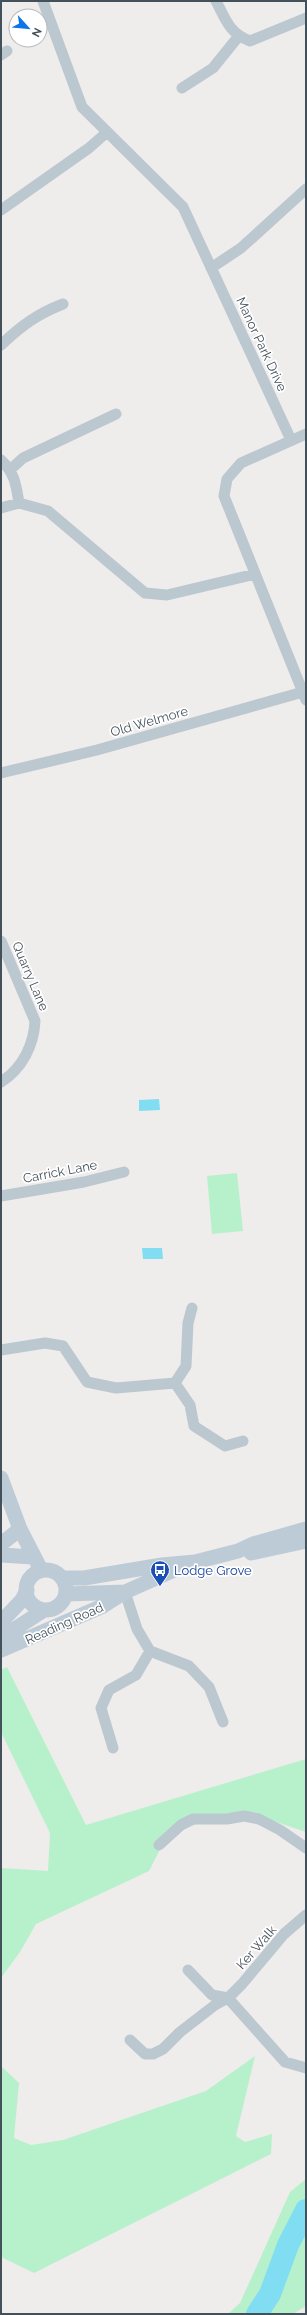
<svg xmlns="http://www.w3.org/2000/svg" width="307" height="2315" font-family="Raleway,sans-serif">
	<rect width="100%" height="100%" fill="#efecec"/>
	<!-- green -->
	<path fill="#b7f1cb" d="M 237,1173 L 243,1231 L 212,1234 L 207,1176 Z
		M 7,1667 L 86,1825 L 306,1759 L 306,1832 L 244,1811 L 169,1832 L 149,1871 L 36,1924 L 20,1952 L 1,1978 L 1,1868 L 48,1871 L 50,1833 L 1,1732 L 1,1670 Z
		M 255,2056 L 236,2136 L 245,2142 L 272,2134 L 271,2154 L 34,2273 L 1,2257 L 1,2066 L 19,2083 L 14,2138 L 31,2145 L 63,2140 L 206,2091 Z
		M 306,2179 L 306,2306 L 293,2314 L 228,2314 L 240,2303 L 290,2192 Z"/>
	<!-- water -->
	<path fill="#81ddf1" d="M 159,1099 L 160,1110 L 139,1111 L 139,1100 Z
		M 142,1248 L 162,1248 L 163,1259 L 143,1259 Z"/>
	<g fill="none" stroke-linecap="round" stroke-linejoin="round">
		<!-- river -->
		<path stroke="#81ddf1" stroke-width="22" d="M 257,2314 L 270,2294 L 288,2245 L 306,2210"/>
		<!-- street -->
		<path stroke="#bcc8d0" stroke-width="11" d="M 43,1 L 82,107 L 183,207 L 291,440
			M 216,1 C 226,20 229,33 250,41 L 306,18
			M 1,55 L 7,51
			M 182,88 L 213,68 L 238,37
			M 1,210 L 89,148 L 106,133
			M 211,268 L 241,248 L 306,189
			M 1,345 C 21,326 37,314 63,304
			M 306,434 L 241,463 L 227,479 L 224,496 L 306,700
			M 1,460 C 15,473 16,485 19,503
			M 11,469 L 23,458 L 116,414
			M 1,508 L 19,503 L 48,511 L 145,593 L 167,595 L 255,574
			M 1,773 L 97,750 L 303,692
			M 1,941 L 35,1021 C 34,1045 22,1069 1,1082
			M 1,1196 L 84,1182 L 124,1172
			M 1,1350 L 45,1343 L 63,1346 L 87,1382 L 116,1388 L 175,1383 L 186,1366 L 188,1323 L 192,1308
			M 175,1383 L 190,1405 L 194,1426 L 225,1446 L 243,1441
			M 125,1592 L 137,1629 L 150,1651 L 189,1666 L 209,1687 L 223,1722
			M 113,1748 L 101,1708 L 109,1690 L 136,1675 L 150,1651
			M 159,1845 L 181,1825 L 193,1819 L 227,1819 L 244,1816 L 259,1819 L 280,1830 L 306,1848
			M 188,1970 L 212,1995 L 228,1998 L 285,2062 L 306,2068
			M 130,2040 L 145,2054 L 153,2054 L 163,2049 L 180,2032 L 215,2005 L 228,1998 L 242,1984 L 284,1934 L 306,1915"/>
		<!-- secondary -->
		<path stroke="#bdcbd7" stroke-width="15" d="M 1,1478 L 20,1529 L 41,1570
			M 1,1544 L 20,1529
			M 251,1553 L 306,1541
			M 1,1555 L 33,1557
			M26 1590a20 20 0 1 1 40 0a20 20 0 1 1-40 0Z
			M 64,1578 L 84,1578 L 162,1565 L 195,1562 L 238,1551 L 253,1544 L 306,1529
			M 66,1594 L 125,1592
			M 1,1622 L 22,1600 L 27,1590
			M 1,1638 L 44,1610
			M 1,1650 L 103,1606 L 125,1592 L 181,1567"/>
	</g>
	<!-- icons -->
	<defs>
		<g id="bus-pin" transform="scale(1)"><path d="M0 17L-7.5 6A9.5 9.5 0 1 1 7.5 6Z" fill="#1a4fb4" stroke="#fff"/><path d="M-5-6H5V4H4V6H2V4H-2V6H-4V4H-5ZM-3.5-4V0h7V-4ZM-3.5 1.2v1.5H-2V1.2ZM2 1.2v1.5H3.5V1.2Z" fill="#fff"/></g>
	</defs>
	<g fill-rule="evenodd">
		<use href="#bus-pin" x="160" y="1570"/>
	</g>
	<g text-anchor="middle" stroke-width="3.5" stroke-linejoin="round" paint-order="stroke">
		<!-- street labels -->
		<g font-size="13" fill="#44515b" stroke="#fff">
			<text transform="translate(262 344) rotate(65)" y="5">Manor Park Drive</text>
			<text transform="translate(149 721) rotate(-16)" y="5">Old Welmore</text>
			<text transform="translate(31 976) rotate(67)" y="5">Quarry Lane</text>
			<text transform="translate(60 1171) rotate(-11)" y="5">Carrick Lane</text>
			<text transform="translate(64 1623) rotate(-24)" y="5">Reading Road</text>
			<text transform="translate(256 1947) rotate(-49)" y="5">Ker Walk</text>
		</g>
		<!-- transit labels -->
		<g font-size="13" fill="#164399" stroke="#fff" text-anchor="start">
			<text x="174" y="1575">Lodge Grove</text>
		</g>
	</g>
	<!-- border -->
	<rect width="307" height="2315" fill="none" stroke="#44515b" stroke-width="4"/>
	<!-- north arrow -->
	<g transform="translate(28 28) rotate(117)"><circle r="19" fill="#ffffff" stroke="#b4b9bd"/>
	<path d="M0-3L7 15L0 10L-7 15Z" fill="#0e74e7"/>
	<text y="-6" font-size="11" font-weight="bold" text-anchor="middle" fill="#44515b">N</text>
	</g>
</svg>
